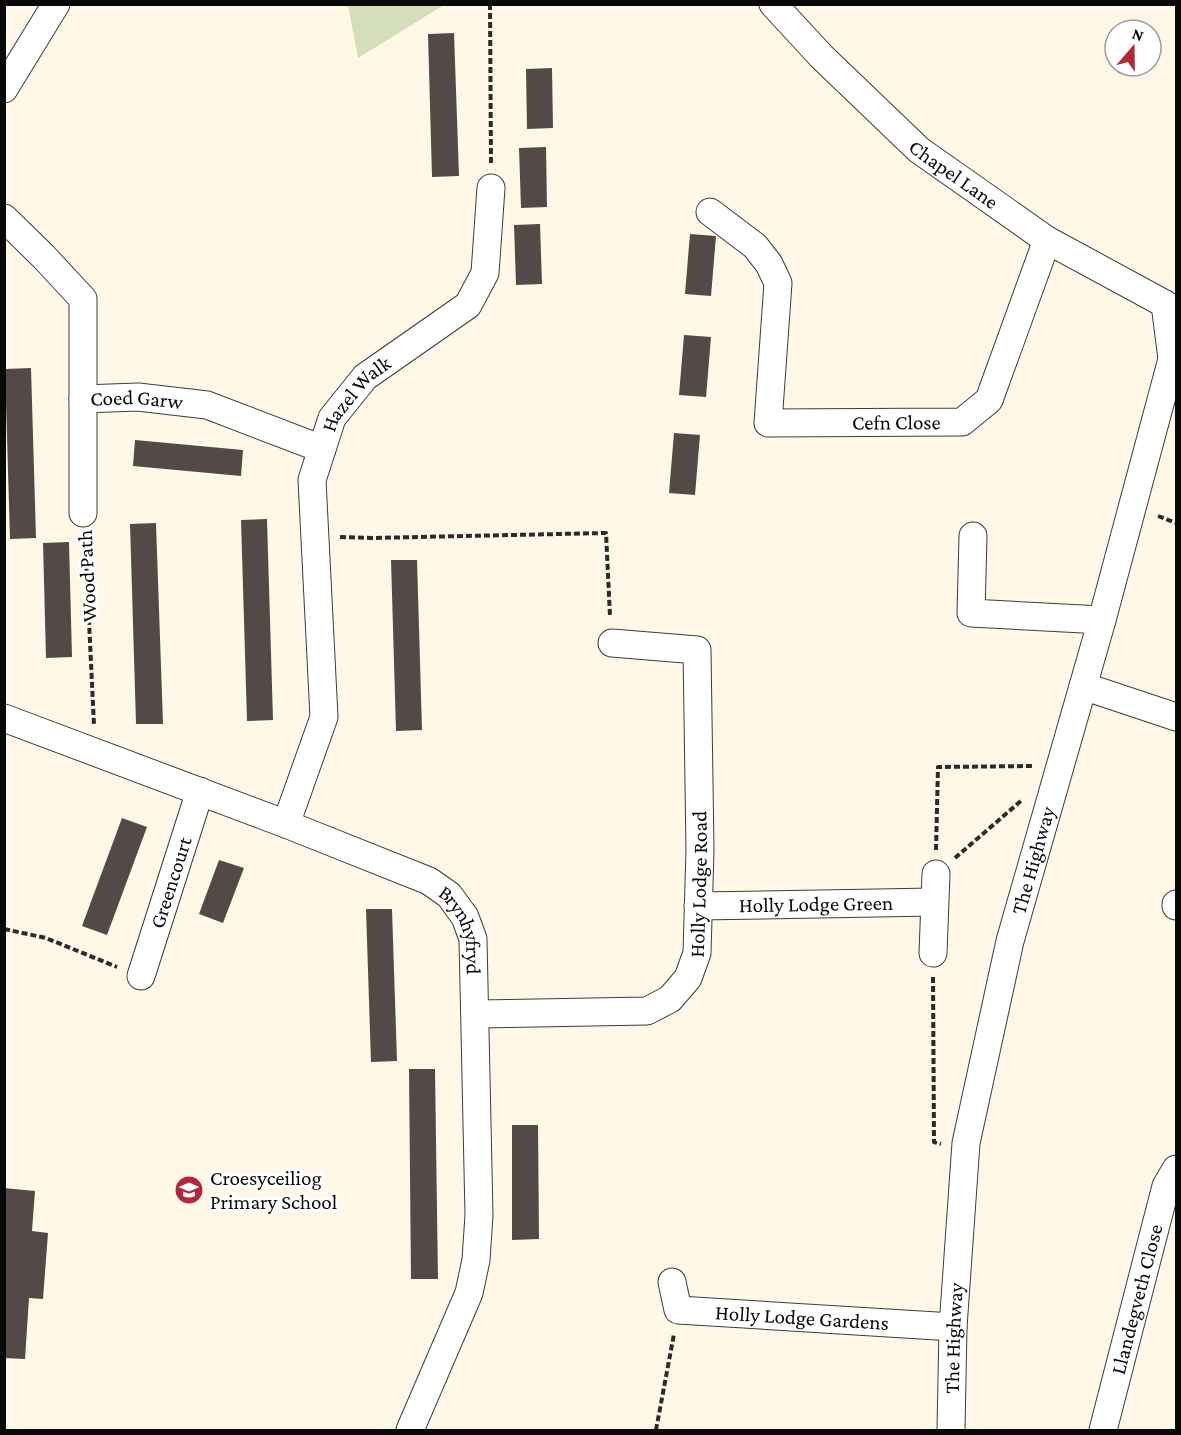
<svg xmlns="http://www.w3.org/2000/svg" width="1181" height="1435" font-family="'Crimson Pro',serif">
	<rect width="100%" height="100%" fill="#fff8e6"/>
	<!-- cemetery -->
	<path fill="#d5deba" d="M 348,5 L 348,4 L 444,5 L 358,58 Z"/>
	<!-- building -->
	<path fill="#524a46" d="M 454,33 L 459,176 L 432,177 L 428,34 Z
		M 552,68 L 553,128 L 527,129 L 526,69 Z
		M 546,147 L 547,207 L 521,208 L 519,148 Z
		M 540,224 L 542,284 L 516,285 L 514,225 Z
		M 690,234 L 716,236 L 711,296 L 685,294 Z
		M 684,335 L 711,337 L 706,397 L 679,395 Z
		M 31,368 L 36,538 L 10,539 L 5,369 Z
		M 674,433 L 700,435 L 695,495 L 669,493 Z
		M 135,440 L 243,450 L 241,476 L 133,466 Z
		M 267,519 L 273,720 L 247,721 L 241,520 Z
		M 156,523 L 163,724 L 136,724 L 130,524 Z
		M 69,542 L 72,657 L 46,658 L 43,543 Z
		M 391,560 L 417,560 L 422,730 L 396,731 Z
		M 122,818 L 147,827 L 107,935 L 82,926 Z
		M 219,860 L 244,868 L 223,923 L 199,914 Z
		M 366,909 L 392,909 L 397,1061 L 371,1062 Z
		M 409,1069 L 435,1069 L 438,1279 L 411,1279 Z
		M 512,1125 L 538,1125 L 539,1239 L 512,1240 Z
		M 4,1188 L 35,1191 L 32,1231 L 48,1233 L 43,1299 L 29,1298 L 25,1359 L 4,1358 Z"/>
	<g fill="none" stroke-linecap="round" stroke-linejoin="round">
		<!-- minor casing -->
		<g stroke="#3c3c3c" stroke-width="29">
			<g id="minor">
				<path id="s1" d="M 773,4 L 822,57 L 919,150 L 1047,240 L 1165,304"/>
				<path d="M 4,89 L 56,4"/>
				<path id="s2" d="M 710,212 L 755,246 L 769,264 L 778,283 L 768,423 L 962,422 L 989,400 L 1047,240"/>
				<path id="s3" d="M 4,218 L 44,257 L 83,299 L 83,399 L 138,397 L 207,405 L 322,449"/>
				<path d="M 83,399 L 83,513"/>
				<path d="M 973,536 L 971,613 L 1102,620"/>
				<path d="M 1083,686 L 1176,717"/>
				<path id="s4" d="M 4,718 L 286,824 L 429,881 L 449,895 L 465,917 L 473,939 L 479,1215 L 476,1260 L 469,1293 L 410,1430"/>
				<path id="s5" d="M 286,824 L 324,717 L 312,480 L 332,418 L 365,377 L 468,305 L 485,273 L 491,188"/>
				<path d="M 1176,904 L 1176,906"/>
				<path id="s6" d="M 698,906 L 934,902"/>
				<path d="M 933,953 L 936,874"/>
				<path id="s7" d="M 141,976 L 200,791"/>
				<path id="s8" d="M 476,1014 L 647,1011 L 670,999 L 688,978 L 697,953 L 700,850 L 697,650 L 612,643"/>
				<path id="s9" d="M 672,1282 L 678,1310 L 953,1327"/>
				<path id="s10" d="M 951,1430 L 953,1327 L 966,1143 L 1010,941 L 1102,620 L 1172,359 L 1165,304"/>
				<path id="s11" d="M 1103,1430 L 1166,1186 L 1176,1169"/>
			</g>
		</g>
		<!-- path -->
		<path stroke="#2b2b2b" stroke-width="4" stroke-dasharray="6 3" stroke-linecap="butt" d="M 490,4 L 491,163
			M 1158,516 L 1176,523
			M 340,537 L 371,538 L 606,533 L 610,616
			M 85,538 L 94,725
			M 936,850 L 938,767 L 1034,766
			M 955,858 L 1022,800
			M 4,929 L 46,938 L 117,967
			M 933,977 L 934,1142 L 941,1144
			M 656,1430 L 674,1334"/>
		<!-- minor -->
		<use href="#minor" stroke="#fff" stroke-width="27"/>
	</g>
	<!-- icons -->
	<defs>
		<g id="school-disc" transform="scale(1.5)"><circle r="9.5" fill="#b52638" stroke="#fff"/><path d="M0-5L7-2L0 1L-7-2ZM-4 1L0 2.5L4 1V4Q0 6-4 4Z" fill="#fff"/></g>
	</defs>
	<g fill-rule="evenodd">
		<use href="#school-disc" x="189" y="1190"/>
	</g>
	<g text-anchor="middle" stroke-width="6" stroke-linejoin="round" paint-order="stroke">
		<!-- street labels -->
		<g font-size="21" fill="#090909" stroke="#fff">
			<text dy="7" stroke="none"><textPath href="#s1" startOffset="249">Chapel Lane</textPath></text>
			<text dy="7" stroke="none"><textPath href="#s5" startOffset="450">Hazel Walk</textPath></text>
			<text dy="7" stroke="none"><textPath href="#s3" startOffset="267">Coed Garw</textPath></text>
			<text dy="7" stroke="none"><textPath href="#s2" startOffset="369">Cefn Close</textPath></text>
			<text transform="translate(87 576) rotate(-93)" y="7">Wood Path</text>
			<text dy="7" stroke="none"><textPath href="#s10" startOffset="578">The Highway</textPath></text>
			<text dy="7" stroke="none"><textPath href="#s7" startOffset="98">Greencourt</textPath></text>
			<text dy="7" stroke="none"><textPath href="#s8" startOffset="320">Holly Lodge Road</textPath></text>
			<text dy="7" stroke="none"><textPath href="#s6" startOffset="118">Holly Lodge Green</textPath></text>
			<text dy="7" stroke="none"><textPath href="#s4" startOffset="518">Brynhyfryd</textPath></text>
			<text dy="7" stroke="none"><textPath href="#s11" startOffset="135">Llandegveth Close</textPath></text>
			<text dy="7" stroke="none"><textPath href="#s9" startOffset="153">Holly Lodge Gardens</textPath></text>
			<text dy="7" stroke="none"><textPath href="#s10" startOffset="92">The Highway</textPath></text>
		</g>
		<!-- poi labels -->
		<g font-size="21" fill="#090909" stroke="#fff" text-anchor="start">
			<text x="210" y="1185">Croesyceiliog<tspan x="210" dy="24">Primary School</tspan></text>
		</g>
	</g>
	<!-- border -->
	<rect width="1181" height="1435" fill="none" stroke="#090909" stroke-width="12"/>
	<!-- north arrow -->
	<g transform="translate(1133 48) rotate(20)"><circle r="28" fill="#ffffff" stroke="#9d9d9d" stroke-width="1.5"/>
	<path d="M0-4.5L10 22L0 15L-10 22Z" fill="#b52638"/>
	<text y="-9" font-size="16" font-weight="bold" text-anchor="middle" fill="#090909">N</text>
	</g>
</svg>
